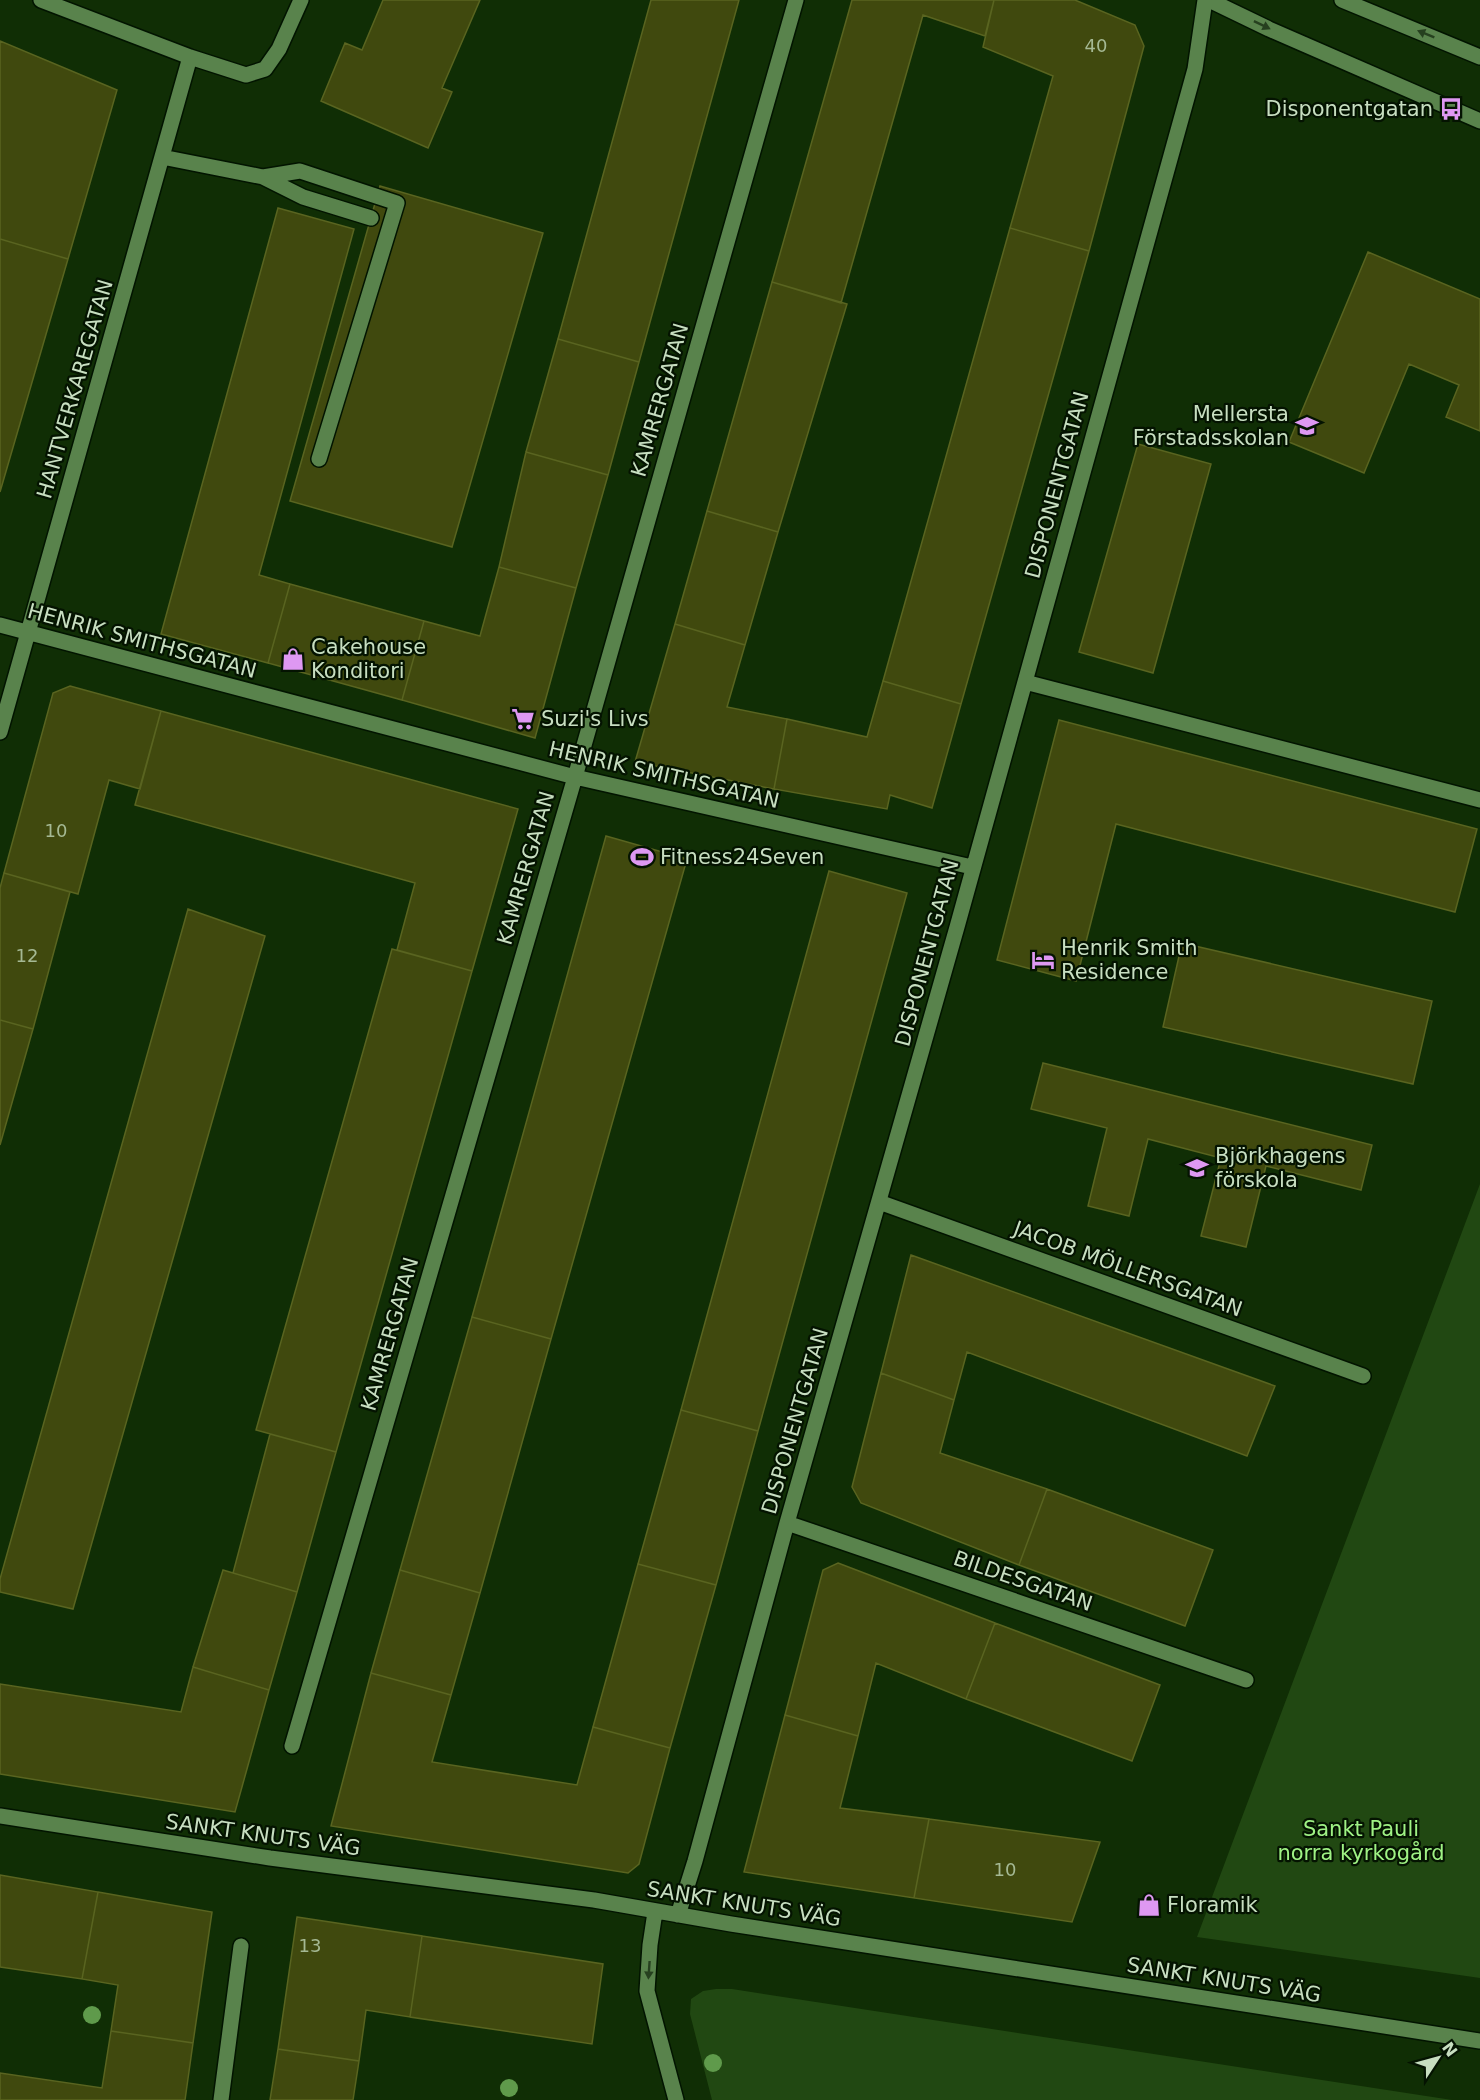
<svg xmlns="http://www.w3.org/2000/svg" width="1480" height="2100" font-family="'DejaVu Sans',sans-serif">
	<rect width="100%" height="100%" fill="#102e05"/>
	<!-- green -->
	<path fill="#214812" d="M 1480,1184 L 1480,1978 L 1197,1937 Z
		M 716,1989 L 732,1989 L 1452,2100 L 712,2100 L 690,2014 L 691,1999 L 703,1991 Z"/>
	<!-- building -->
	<path fill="#40490e" stroke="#596420" stroke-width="1.5" d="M 383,0 L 480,0 L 442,88 L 452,92 L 428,148 L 321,101 L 345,43 L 362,50 Z
		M 651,0 L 739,0 L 639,362 L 558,339 Z
		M 852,0 L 994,0 L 985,36 L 923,15 L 841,303 L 772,282 Z
		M 994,0 L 1075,0 L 1135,25 L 1144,46 L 1089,251 L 1010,228 L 1053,76 L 983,47 Z
		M 0,41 L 117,90 L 68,259 L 0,239 Z
		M 380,186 L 543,233 L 452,547 L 290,501 Z
		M 278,208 L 354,229 L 259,575 L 290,584 L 268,663 L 161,634 Z
		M 1010,228 L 1089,251 L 961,704 L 883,681 Z
		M 0,239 L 68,259 L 0,492 Z
		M 1368,252 L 1480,299 L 1480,431 L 1446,417 L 1459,385 L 1409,364 L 1364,473 L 1289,442 Z
		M 772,282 L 847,304 L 778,532 L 707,511 Z
		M 558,339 L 639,362 L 608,475 L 526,452 Z
		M 1138,444 L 1211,464 L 1153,673 L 1079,652 Z
		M 526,452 L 608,475 L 576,588 L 499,567 Z
		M 707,511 L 778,532 L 745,645 L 675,624 Z
		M 499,567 L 576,588 L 535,738 L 402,700 L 424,621 L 480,636 Z
		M 290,584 L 424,621 L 402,700 L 268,663 Z
		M 675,624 L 745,645 L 727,707 L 787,719 L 774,789 L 635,762 Z
		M 883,681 L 961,704 L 932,808 L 890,795 L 887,809 L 774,789 L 787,719 L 867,737 Z
		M 70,686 L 161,711 L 140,789 L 109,780 L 78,894 L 4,873 L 53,693 Z
		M 161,711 L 518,809 L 472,971 L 397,950 L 415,883 L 135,805 Z
		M 1059,720 L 1477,829 L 1455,912 L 1116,824 L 1076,981 L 997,960 Z
		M 606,836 L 687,859 L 551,1339 L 472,1317 Z
		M 829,871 L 907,893 L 758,1431 L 681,1410 Z
		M 4,873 L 70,892 L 33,1029 L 0,1020 L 0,888 Z
		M 188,909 L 265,936 L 73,1609 L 0,1592 L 0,1579 Z
		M 1182,943 L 1432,1001 L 1413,1084 L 1163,1027 Z
		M 392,949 L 472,971 L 336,1452 L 256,1430 Z
		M 0,1020 L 33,1029 L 0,1145 Z
		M 1043,1063 L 1372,1145 L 1361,1190 L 1266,1166 L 1246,1247 L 1201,1236 L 1221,1158 L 1148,1139 L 1129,1216 L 1088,1206 L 1107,1128 L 1031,1109 Z
		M 911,1255 L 1275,1386 L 1247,1456 L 967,1352 L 954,1400 L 881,1373 Z
		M 472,1317 L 551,1339 L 480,1593 L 400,1570 Z
		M 881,1373 L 954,1400 L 940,1453 L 1047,1489 L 1019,1565 L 861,1503 L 852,1487 Z
		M 681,1410 L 758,1431 L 716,1585 L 638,1564 Z
		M 270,1434 L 336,1452 L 297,1592 L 233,1573 Z
		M 1047,1489 L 1213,1550 L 1185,1626 L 1019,1565 Z
		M 838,1563 L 995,1623 L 966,1699 L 876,1663 L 858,1736 L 785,1715 L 823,1570 Z
		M 638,1564 L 716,1585 L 670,1748 L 593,1727 Z
		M 223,1570 L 297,1592 L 269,1690 L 193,1667 Z
		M 400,1570 L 480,1593 L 451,1695 L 371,1673 Z
		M 995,1623 L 1160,1685 L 1132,1761 L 966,1699 Z
		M 193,1667 L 269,1690 L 235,1812 L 0,1774 L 0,1684 L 181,1712 Z
		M 371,1673 L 451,1695 L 432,1762 L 577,1785 L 593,1727 L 670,1748 L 639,1864 L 628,1873 L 331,1826 Z
		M 785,1715 L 858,1736 L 840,1808 L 929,1819 L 914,1898 L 744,1872 Z
		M 929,1819 L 1100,1842 L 1072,1922 L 914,1898 Z
		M 0,1875 L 98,1892 L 82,1979 L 0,1967 Z
		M 98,1892 L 212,1912 L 193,2043 L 111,2031 L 118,1985 L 82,1979 Z
		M 297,1917 L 422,1936 L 410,2017 L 366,2010 L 359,2061 L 278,2049 Z
		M 422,1936 L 603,1964 L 592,2044 L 410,2017 Z
		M 111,2031 L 193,2043 L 185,2100 L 0,2100 L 0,2073 L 102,2088 Z
		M 278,2049 L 359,2061 L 353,2100 L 270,2100 Z"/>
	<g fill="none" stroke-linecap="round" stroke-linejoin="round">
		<!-- minor casing -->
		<g stroke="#021400" stroke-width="18">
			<path id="minor" d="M 41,0 L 190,57 L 246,75 L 265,69 L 279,49 L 301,0
				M 1209,0 L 1269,29 L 1480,121
				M 1342,0 L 1480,57
				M 162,157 L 263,177 L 303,197 L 371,218
				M 263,177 L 300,171 L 397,203 L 319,459
				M 0,625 L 575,777 L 972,867
				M 1025,682 L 1480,800
				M 0,732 L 190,57
				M 879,1202 L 1363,1376
				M 787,1523 L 1246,1680
				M 292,1746 L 575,777 L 796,0
				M 0,1816 L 270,1858 L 594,1900 L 731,1924 L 1480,2041
				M 655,1912 L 650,1945 L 647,1991 L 676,2100
				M 678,1915 L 695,1861 L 787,1523 L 957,927 L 1195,69 L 1205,0
				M 221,2100 L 241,1946"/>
		</g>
		<!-- minor -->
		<use href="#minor" stroke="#59834c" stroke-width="15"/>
	</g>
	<!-- trees -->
	<g fill="#5f9a4b">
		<circle cx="92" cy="2015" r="9"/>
		<circle cx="713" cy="2063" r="9"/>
		<circle cx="509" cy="2088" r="9"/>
	</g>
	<!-- one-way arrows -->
	<defs><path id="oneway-solid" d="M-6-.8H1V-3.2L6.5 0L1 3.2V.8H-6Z" transform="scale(1.5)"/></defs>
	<g fill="#26401f">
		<use href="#oneway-solid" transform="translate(1262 25) rotate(26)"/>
		<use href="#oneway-solid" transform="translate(1426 34) rotate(-158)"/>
		<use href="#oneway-solid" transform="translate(649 1970) rotate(94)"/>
	</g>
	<!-- icons -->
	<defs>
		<g id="bus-bare" transform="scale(1.8)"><path d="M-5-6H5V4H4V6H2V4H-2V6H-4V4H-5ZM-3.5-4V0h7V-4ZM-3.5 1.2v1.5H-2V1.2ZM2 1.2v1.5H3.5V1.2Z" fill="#de98f2" stroke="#041301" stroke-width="2.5" paint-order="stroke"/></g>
		<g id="school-bare" transform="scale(1.8)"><path d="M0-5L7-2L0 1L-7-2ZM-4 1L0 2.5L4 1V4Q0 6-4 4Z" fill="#de98f2" stroke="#041301" stroke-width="2.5" paint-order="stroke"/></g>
		<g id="shop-bare" transform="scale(1.8)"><path d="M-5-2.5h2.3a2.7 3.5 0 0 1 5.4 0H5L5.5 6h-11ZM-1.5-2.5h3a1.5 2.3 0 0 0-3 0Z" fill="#de98f2" stroke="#041301" stroke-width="2.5" paint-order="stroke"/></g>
		<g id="supermarket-bare" transform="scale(1.8)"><path d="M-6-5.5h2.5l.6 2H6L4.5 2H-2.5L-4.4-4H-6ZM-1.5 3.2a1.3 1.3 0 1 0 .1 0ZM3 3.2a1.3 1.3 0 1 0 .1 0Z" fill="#de98f2" stroke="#041301" stroke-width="2.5" paint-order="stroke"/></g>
		<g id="stadium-bare" transform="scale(1.8)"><path d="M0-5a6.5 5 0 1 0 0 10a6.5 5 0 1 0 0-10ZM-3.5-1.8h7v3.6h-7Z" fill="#de98f2" stroke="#041301" stroke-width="2.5" paint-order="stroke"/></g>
		<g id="hotel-bare" transform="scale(1.8)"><path d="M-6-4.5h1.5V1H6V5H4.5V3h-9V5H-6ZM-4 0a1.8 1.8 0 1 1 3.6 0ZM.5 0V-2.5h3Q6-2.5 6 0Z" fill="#de98f2" stroke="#041301" stroke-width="2.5" paint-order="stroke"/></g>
	</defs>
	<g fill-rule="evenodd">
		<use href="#bus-bare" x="1451" y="109"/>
		<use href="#school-bare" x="1307" y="426"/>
		<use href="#shop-bare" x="293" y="659"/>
		<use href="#supermarket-bare" x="523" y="719"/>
		<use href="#stadium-bare" x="642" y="857"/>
		<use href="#hotel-bare" x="1043" y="960"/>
		<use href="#school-bare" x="1197" y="1168"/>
		<use href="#shop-bare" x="1149" y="1905"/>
	</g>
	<g text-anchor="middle" stroke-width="4.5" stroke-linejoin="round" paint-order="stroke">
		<!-- number labels -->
		<g font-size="18" fill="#a5b994">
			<text x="1096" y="52">40</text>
			<text x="56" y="837">10</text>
			<text x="27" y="962">12</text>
			<text x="1005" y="1876">10</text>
			<text x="310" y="1952">13</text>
		</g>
		<!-- poi labels -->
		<g font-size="21" fill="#c7dec0" stroke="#041301" text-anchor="start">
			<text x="1433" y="116" text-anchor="end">Disponentgatan</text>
			<text x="1289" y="421" text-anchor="end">Mellersta<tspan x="1289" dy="24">Förstadsskolan</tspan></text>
			<text x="311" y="654">Cakehouse<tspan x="311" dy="24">Konditori</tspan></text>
			<text x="541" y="726">Suzi's Livs</text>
			<text x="660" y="864">Fitness24Seven</text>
			<text x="1061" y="955">Henrik Smith<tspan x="1061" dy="24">Residence</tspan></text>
			<text x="1215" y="1163">Björkhagens<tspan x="1215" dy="24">förskola</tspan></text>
			<text x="1167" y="1912">Floramik</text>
		</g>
		<!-- street labels -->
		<g font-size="21" fill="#c7dec0" stroke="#041301">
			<text transform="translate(75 389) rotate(-74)" y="7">HANTVERKAREGATAN</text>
			<text transform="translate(660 400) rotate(-74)" y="7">KAMRERGATAN</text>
			<text transform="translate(1057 485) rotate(-75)" y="7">DISPONENTGATAN</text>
			<text transform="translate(142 641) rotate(15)" y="7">HENRIK SMITHSGATAN</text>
			<text transform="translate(664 775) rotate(13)" y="7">HENRIK SMITHSGATAN</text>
			<text transform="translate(526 868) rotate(-74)" y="7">KAMRERGATAN</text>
			<text transform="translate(927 953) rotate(-75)" y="7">DISPONENTGATAN</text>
			<text transform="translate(1128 1269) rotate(20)" y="7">JACOB MÖLLERSGATAN</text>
			<text transform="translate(390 1334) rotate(-74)" y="7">KAMRERGATAN</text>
			<text transform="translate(795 1421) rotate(-74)" y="7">DISPONENTGATAN</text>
			<text transform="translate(1023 1581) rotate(19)" y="7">BILDESGATAN</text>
			<text transform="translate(263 1835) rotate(8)" y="7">SANKT KNUTS VÄG</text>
			<text transform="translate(744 1904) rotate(9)" y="7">SANKT KNUTS VÄG</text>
			<text transform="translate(1224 1980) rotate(9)" y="7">SANKT KNUTS VÄG</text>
		</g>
		<!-- park labels -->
		<g font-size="21" fill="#9ff284" stroke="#041301">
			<text x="1361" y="1836">Sankt Pauli<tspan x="1361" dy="24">norra kyrkogård</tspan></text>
		</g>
	</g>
	<!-- north arrow -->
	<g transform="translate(1438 2058) rotate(54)" stroke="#041301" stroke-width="4.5" paint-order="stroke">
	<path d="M0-4.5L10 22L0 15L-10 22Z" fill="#c7dec0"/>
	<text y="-9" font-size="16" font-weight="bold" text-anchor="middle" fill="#c7dec0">N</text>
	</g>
</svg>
